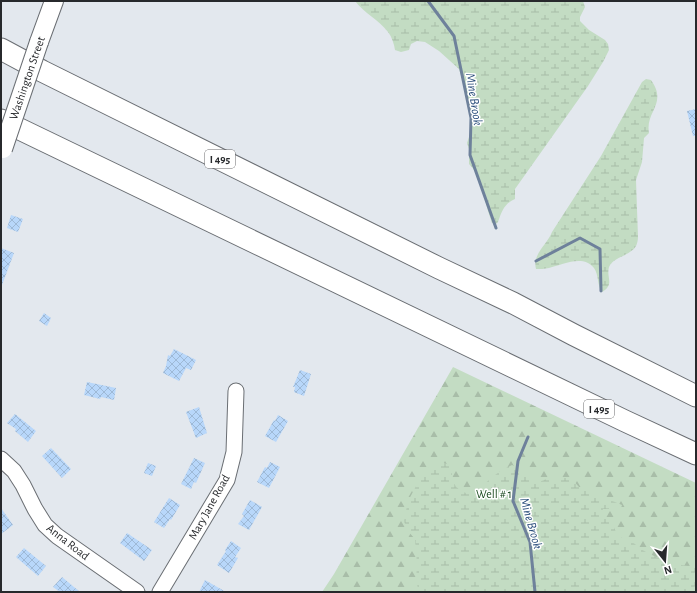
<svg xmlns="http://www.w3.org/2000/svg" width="697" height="593" font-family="'Alegreya Sans',sans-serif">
	<defs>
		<pattern id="forest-firs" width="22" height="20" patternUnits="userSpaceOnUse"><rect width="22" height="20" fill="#c3dcc3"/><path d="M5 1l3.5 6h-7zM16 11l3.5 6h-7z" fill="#a8bda8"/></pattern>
		<pattern id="wetland-marsh" width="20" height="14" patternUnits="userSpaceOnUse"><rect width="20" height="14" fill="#c3dcc3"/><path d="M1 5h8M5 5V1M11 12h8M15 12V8" fill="none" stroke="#a8bda8"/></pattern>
		<pattern id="building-cross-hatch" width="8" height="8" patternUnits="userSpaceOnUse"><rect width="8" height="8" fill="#b8d7fa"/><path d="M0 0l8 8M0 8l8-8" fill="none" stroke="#9eb9d6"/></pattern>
	</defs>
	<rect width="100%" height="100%" fill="#e3e8ee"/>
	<!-- forest -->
	<path fill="url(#forest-firs)" d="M 453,367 L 696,483 L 696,592 L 322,592 L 334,574 Z"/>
	<!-- wetland -->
	<path fill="url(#wetland-marsh)" d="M 355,1 L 583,1 L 585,7 L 580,17 L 580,21 L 589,30 L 605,40 L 608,44 L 609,50 L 603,62 L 588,86 L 515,189 L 515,199 C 504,204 502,211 498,222 L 496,224 L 492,223 L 488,211 L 479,177 L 477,173 L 469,164 L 469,149 L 467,143 L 472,128 L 467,95 L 459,69 L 439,51 L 425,42 L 417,41 L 411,44 L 409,50 L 401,52 L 395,50 C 394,44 392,37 388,32 C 379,20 364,13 355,1 Z
		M 646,79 L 651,80 C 668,104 645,111 649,133 L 644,138 L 642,162 L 636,180 L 638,237 C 638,240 637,244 636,246 C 630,256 613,257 609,267 C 606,278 615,284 602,292 C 597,285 599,275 594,268 C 583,254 562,265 549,268 C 545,269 540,269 536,269 C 532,254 547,245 552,232 L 601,156 L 642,82 Z
		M 436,461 C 454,463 450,470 454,483 C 456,488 461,491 466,493 L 477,490 L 500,471 L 512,465 C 520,468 528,471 532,479 L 539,482 L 549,478 L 571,478 L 579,487 L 622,505 L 621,508 L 616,509 L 603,509 L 602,515 L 611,520 L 618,537 C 634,540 635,546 648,553 C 662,560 681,567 696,566 L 696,592 L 419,592 L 416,581 L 417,564 L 415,539 L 407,530 L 404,521 L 408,501 L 420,479 L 431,465 Z"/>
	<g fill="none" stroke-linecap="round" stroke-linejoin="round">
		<!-- stream -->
		<path stroke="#6e819b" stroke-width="3" d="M 428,1 L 454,36 L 471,118 L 470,155 L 496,228
			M 536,261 L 580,238 L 600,249 L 601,291
			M 528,437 L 518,461 L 513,501 L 530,542 L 535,592"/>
	</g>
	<!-- building -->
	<path fill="url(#building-cross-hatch)" d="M 696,109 L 696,136 L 693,136 L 687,111 Z
		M 11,215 L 23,219 L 18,232 L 7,228 Z
		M 1,248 L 14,253 L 2,285 L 1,285 Z
		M 44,313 L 51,318 L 47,326 L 39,321 Z
		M 174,349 L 196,360 L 191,370 L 186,368 L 179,381 L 163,373 L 166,366 L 168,355 L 170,356 Z
		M 300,370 L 311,374 L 304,396 L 294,392 L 295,387 L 293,387 Z
		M 87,382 L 116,388 L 114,400 L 101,397 L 100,399 L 84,395 Z
		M 199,407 L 207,433 L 196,438 L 186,412 Z
		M 15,414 L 36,431 L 28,442 L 15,431 L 16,429 L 7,423 Z
		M 278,415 L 288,421 L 276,442 L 265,436 L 274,420 L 275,421 Z
		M 51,448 L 71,469 L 62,478 L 42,456 Z
		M 194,458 L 205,463 L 196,483 L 194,482 L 191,489 L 181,484 Z
		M 270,462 L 280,467 L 269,488 L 257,482 L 265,467 L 267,468 Z
		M 148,463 L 156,466 L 152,476 L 144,473 Z
		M 169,498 L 180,505 L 171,520 L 170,519 L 164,528 L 154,522 Z
		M 250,500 L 262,507 L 249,530 L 238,524 L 244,516 L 242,514 Z
		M 1,508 L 13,525 L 1,534 Z
		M 127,533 L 152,550 L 144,561 L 120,543 Z
		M 231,541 L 241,548 L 235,557 L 238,558 L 229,573 L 217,565 L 226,551 L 225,550 Z
		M 24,548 L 46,566 L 38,576 L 16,557 Z
		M 62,577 L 80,592 L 60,592 L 53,587 Z
		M 205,580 L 226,592 L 199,592 Z"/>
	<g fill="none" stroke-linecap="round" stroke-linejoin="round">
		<!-- minor casing -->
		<g stroke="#6a6e73" stroke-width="17">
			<path id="minor" d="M 1,459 L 14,471 L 23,485 L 35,509 L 45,525 L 57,536 L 137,592
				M 160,592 L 227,480 L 234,452 L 236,391"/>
		</g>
		<!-- major casing -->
		<g stroke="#6a6e73" stroke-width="20">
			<path id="major" d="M 39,42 L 54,1"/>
		</g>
		<!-- highway casing -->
		<g stroke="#6a6e73" stroke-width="23">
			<path id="highway" d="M 1,49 L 42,71 L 439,268 L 513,303 L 574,335 L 696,396
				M 1,120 L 625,421 L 696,454"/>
		</g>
		<!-- minor -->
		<use href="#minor" stroke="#fff" stroke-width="15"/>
		<!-- major -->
		<use href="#major" stroke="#fff" stroke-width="18"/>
		<!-- highway -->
		<use href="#highway" stroke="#fff" stroke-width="21"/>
		<!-- major-bridge casing -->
		<g stroke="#6a6e73" stroke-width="20" stroke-linecap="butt">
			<path id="major-bridge" d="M 3,149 L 39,42"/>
		</g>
		<!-- major-bridge -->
		<use href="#major-bridge" stroke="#fff" stroke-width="18"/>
	</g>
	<g text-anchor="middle" stroke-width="3" stroke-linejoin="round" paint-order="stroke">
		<!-- shield labels -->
		<g fill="#fff" stroke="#68696b" stroke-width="1">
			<rect x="205" y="150" width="30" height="18" rx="3"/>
			<rect x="584" y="400" width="30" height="18" rx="3"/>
		</g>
		<g font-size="11" font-weight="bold" fill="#27292c">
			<text x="220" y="163">I 495</text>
			<text x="599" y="413">I 495</text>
		</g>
		<!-- street labels -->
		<g font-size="12" fill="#27292c" stroke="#fff">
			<text transform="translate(27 78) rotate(-71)" y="4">Washington Street</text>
			<text transform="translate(209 507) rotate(-61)" y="4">Mary Jane Road</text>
			<text transform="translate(68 542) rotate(38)" y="4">Anna Road</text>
		</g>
		<!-- park labels -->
		<g font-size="12" fill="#15461a" stroke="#fff">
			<text x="494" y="498">Well # 1</text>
		</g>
		<!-- water labels -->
		<g font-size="13" font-style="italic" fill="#264a79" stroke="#fff">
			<text transform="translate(475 99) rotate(81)" y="5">Mine Brook</text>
			<text transform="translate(532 523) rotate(74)" y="5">Mine Brook</text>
		</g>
	</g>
	<!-- border -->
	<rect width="697" height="593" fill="none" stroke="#27292c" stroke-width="4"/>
	<!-- north arrow -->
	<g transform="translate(665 561) rotate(163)" stroke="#ffffff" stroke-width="3" paint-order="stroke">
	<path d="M0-3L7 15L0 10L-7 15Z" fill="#27292c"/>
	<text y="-6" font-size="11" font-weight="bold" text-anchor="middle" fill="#27292c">N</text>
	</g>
</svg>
